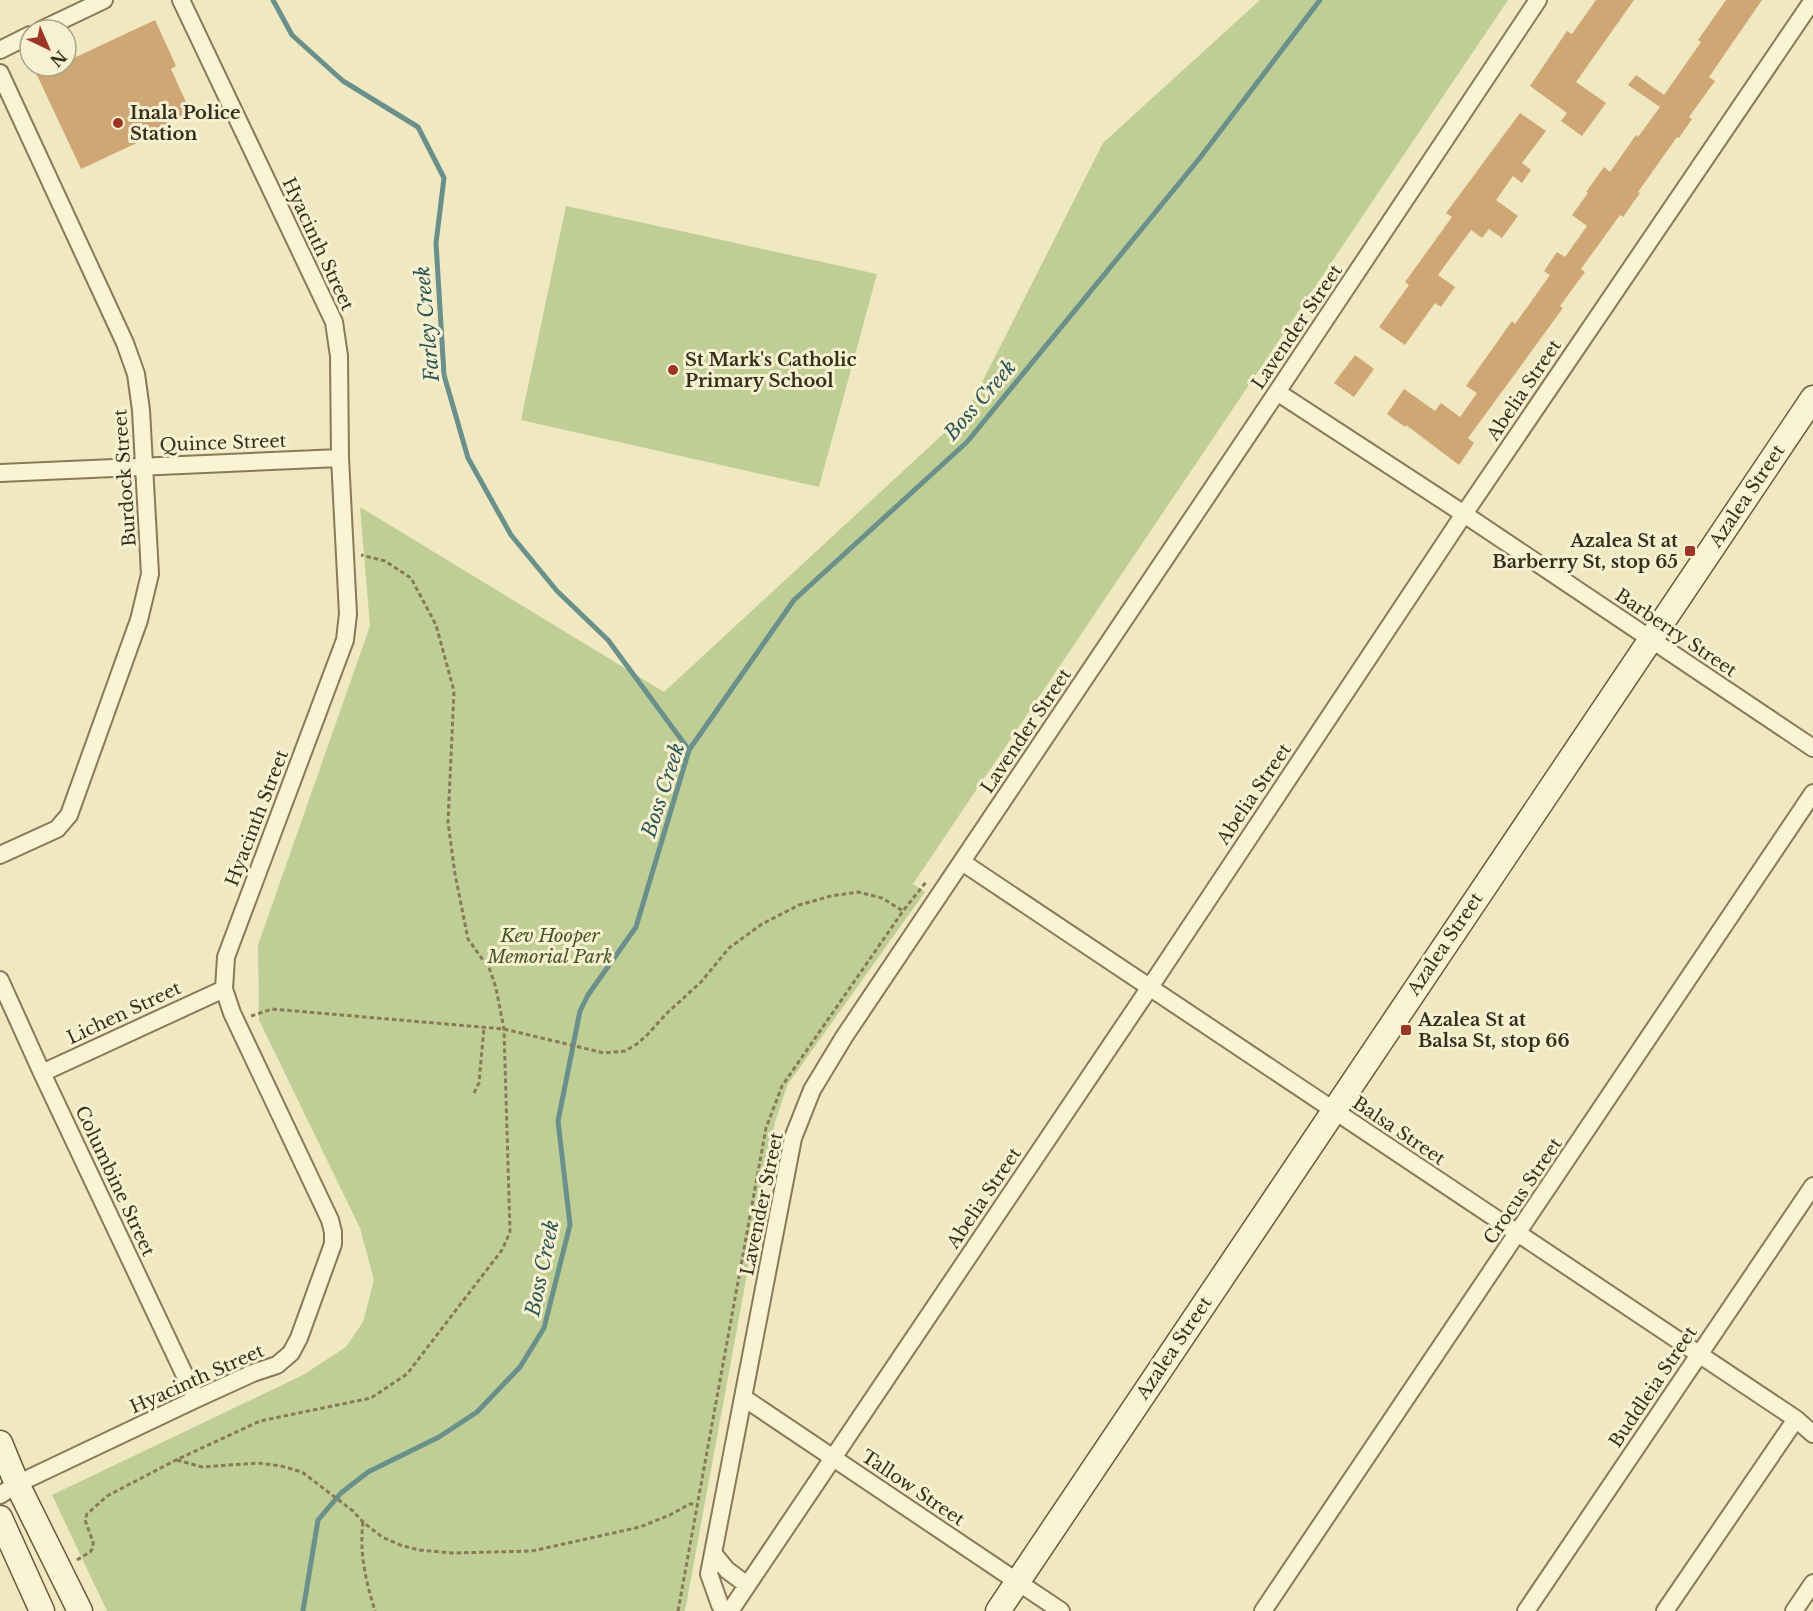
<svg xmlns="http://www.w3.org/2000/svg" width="1813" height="1611" font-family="'Libre Baskerville',serif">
	<rect width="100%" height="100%" fill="#f0e8c1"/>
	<!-- green -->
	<path fill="#bfce94" d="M 1260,0 L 1508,0 L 913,884 L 925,892 L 788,1084 L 775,1122 L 685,1611 L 107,1611 L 52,1495 L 303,1375 L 346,1347 L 363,1322 L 374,1280 L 360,1228 L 259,1020 L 258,945 L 370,626 L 360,507 L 664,692 L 967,412 L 1103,143 Z
		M 566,206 L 877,274 L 819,487 L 521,420 Z"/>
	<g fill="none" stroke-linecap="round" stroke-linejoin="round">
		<!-- stream -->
		<path stroke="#6a908c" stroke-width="5" d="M 273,0 L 292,35 L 343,81 L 418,127 L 444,178 L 436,243 L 444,375 L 468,458 L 511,535 L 557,591 L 608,640 L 689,750
			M 303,1611 L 318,1520 L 341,1493 L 368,1472 L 439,1437 L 477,1412 L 520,1367 L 544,1328 L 570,1225 L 558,1121 L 580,1011 L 588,995 L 636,927 L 689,750 L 794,600 L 967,442 L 1199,159 L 1320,0"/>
	</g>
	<!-- building -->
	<path fill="#cfa775" d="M 1596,0 L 1634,0 L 1576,82 L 1606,103 L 1582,136 L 1561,121 L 1567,113 L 1530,86 L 1567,31 L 1572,34 Z
		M 1726,0 L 1762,0 L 1709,77 L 1715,81 L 1689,117 L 1692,119 L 1679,138 L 1677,137 L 1638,192 L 1640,193 L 1623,217 L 1620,215 L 1581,269 L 1585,272 L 1560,306 L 1563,308 L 1468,438 L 1474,443 L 1459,465 L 1406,425 L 1405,427 L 1387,414 L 1404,389 L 1435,411 L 1441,403 L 1460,417 L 1477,393 L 1466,386 L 1512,321 L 1515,324 L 1550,275 L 1544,271 L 1557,252 L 1565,257 L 1587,226 L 1572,215 L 1588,193 L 1586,192 L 1604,167 L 1610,172 L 1636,135 L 1638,137 L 1660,107 L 1628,85 L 1636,75 L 1664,95 L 1701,42 L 1698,40 Z
		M 155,20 L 176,66 L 171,69 L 191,113 L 137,138 L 139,142 L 81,169 L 35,71 L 46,66 L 66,66 L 66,35 L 76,57 Z
		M 1520,113 L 1546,131 L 1522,163 L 1531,170 L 1522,183 L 1513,176 L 1496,200 L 1518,216 L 1502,238 L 1489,229 L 1482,238 L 1471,230 L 1438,275 L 1455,287 L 1441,307 L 1435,303 L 1405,345 L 1379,327 L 1409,285 L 1405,282 L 1452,217 L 1446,213 Z
		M 1355,355 L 1374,369 L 1354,397 L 1334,383 Z"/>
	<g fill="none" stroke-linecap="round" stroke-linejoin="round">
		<!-- street casing -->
		<g stroke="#8a7958" stroke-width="20">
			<path id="street" d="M 41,30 L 104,0
				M 0,50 L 30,35
				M 0,73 L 125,343 L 136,374 L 141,410 L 150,574 L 139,620 L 69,815 L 57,829 L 0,855
				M 1277,392 L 1464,514 L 1813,748
				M 0,473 L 340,458
				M 962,862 L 1796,1419 L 1813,1434
				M 0,980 L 42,1073 L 196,1399
				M 42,1073 L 224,989
				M 744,1398 L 1061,1611
				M 0,1495 L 17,1484 L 196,1399 L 253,1373 L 277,1365 L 291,1353 L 299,1338 L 333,1244 L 333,1232 L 330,1220 L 232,1013 L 224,989 L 226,957 L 345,640 L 348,614 L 340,458 L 339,356 L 334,322 L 181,0
				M 713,1553 L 727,1570 L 747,1585
				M 725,1611 L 720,1605 L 709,1574 L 793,1138 L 812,1090 L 844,1037 L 1277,392 L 1538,0
				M 730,1611 L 1150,987 L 1464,514 L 1813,0
				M 1263,1611 L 1813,793
				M 1526,1611 L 1813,1186
				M 1665,1611 L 1796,1419
				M 1794,1611 L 1813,1583"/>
		</g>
		<!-- secondary casing -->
		<g stroke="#6b5a3b" stroke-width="27">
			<path id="secondary" d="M 0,1443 L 17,1484 L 80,1611
				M 0,1518 L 42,1611
				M 998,1611 L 1813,398"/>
		</g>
		<!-- path -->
		<path stroke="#8a7958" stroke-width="3" stroke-dasharray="4.5 3" stroke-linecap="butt" d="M 251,1016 L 272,1009 L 504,1029 L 604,1053 L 625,1051 L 637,1044 L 648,1034 L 667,1013 L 701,982 L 729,948 L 762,924 L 799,905 L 831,896 L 858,892 L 882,898 L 903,911 L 926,882
			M 474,1093 L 479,1083 L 484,1027
			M 177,1460 L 202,1467 L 258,1463 L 281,1466 L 302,1472 L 353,1511 L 363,1522 L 382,1537 L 400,1545 L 419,1550 L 453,1553 L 532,1551 L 640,1527 L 670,1515 L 690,1504 L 697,1504
			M 363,1522 C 359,1553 366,1582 375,1611
			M 77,1560 L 90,1552 L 93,1548 L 93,1542 L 85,1520 L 87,1514 L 107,1496 L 176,1460 L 260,1421 L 371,1398 L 407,1374 L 502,1250 L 510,1232 L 504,1029 L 496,988 L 490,970 L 468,939 L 455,874 L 448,822 L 454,691 L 436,625 L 411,578 L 385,561 L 361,555
			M 678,1611 L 766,1128 L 782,1086 L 903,911"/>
		<!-- street -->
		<use href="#street" stroke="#faf4d4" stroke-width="16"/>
		<!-- secondary -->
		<use href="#secondary" stroke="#faf4d4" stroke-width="24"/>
	</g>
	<!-- markers -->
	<g fill="#9b3526" stroke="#f7f1d1" stroke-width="2">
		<circle cx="118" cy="123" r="6"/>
		<circle cx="673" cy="370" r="6"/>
		<rect x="1684" y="545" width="12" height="12" rx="3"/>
		<rect x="1400" y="1024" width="12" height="12" rx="3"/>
	</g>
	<g text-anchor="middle" stroke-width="6" stroke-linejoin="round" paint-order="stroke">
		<!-- poi labels -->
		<g font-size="18" font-weight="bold" fill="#392e1d" stroke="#f7f1d1" text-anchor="start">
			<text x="130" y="119">Inala Police<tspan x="130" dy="21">Station</tspan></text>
			<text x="685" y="366">St Mark's Catholic<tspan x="685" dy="21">Primary School</tspan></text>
			<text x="1678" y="547" text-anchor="end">Azalea St at<tspan x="1678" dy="21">Barberry St, stop 65</tspan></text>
			<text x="1418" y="1026">Azalea St at<tspan x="1418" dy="21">Balsa St, stop 66</tspan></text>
		</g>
		<!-- street labels -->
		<g font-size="18" fill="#392e1d" stroke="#f7f1d1">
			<text transform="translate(318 244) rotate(65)" y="6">Hyacinth Street</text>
			<text transform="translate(1297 327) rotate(-56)" y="6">Lavender Street</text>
			<text transform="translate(1524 390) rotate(-56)" y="6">Abelia Street</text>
			<text transform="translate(223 443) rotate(-2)" y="6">Quince Street</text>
			<text transform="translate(125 478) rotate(-94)" y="6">Burdock Street</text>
			<text transform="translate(1747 496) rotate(-56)" y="6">Azalea Street</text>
			<text transform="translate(1676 633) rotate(34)" y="6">Barberry Street</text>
			<text transform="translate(1026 731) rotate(-56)" y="6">Lavender Street</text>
			<text transform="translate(1254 794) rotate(-56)" y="6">Abelia Street</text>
			<text transform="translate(257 818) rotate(-69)" y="6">Hyacinth Street</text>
			<text transform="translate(1445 944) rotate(-56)" y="6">Azalea Street</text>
			<text transform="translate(124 1013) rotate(-25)" y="6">Lichen Street</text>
			<text transform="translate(1399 1131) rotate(34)" y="6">Balsa Street</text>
			<text transform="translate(115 1181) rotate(65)" y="6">Columbine Street</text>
			<text transform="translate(1523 1191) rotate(-56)" y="6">Crocus Street</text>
			<text transform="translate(984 1198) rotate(-56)" y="6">Abelia Street</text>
			<text transform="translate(762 1204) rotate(-78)" y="6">Lavender Street</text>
			<text transform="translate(1174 1348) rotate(-56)" y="6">Azalea Street</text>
			<text transform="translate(197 1379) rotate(-24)" y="6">Hyacinth Street</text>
			<text transform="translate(1653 1387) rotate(-56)" y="6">Buddleia Street</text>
			<text transform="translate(913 1488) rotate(34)" y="6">Tallow Street</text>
		</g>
		<!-- park labels -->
		<g font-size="18" font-style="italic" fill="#425622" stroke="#f7f1d1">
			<text x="550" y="942">Kev Hooper<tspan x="550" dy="21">Memorial Park</tspan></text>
		</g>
		<!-- water labels -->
		<g font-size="20" font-style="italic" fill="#2b5659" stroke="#f7f1d1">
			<text transform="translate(427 324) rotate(-95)" y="7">Farley Creek</text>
			<text transform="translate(980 400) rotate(-49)" y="7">Boss Creek</text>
			<text transform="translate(663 790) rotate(-72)" y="7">Boss Creek</text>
			<text transform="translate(542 1268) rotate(-78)" y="7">Boss Creek</text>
		</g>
	</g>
	<!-- north arrow -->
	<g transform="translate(48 48) rotate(136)"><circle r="28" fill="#f7f1d1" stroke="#aba389" stroke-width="1.5"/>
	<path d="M0-4.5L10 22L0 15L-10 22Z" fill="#9b3526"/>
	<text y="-9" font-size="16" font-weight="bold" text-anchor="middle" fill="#392e1d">N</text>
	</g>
</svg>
